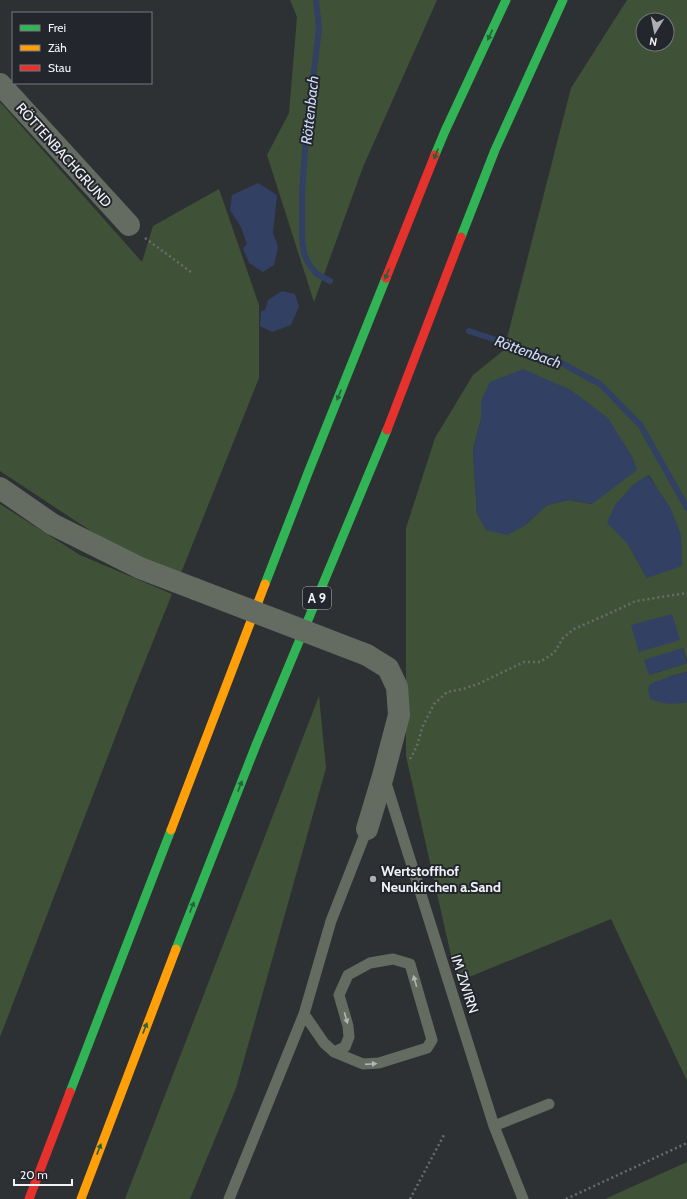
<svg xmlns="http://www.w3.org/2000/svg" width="687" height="1199" font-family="Cabin,sans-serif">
	<rect width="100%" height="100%" fill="#2e3134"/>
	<!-- green -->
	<path fill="#3f5237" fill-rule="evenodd" d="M 290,0 L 437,0 L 363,167 L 314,302 L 267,155 L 289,113 L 297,17 Z
		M 627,0 L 687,0 L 687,660 L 683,648 L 649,675 L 687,663 L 687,672 L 671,676 L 680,703 L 687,702 L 687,1081 L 611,919 L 457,982 L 406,756 L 406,528 L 435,438 L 473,375 L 504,350 L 571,88 ZM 643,20 L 667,20 L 667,44 L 643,44 ZM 481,419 L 592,504 L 568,500 L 547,505 L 524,526 L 477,514 L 473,450 ZM 649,475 L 657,488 L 647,578 L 628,544 L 608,523 Z
		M 0,102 L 142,262 L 153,226 L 219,189 L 259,305 L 259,378 L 181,573 L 138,557 L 100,537 L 0,471 Z
		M 0,504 L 80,555 L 172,594 L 133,691 L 0,1037 Z
		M 319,696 L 326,768 L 236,1088 L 190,1199 L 125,1199 Z
		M 687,1162 L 687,1199 L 605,1199 Z"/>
	<!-- water -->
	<path fill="#314063" d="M 258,183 L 277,195 L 273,233 L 278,247 L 274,265 L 263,272 L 249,263 L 243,248 L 247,244 L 241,227 L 230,210 L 232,195 Z
		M 282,291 L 295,294 L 299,307 L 291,325 L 272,332 L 260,326 L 261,311 L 265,310 L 268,300 Z
		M 523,369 L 571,390 L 608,418 L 633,458 L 637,470 L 592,504 L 568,500 L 547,505 L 524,526 L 507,535 L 486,530 L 477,514 L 473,450 L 481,419 L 481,401 L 490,382 Z
		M 648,475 L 670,507 L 681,535 L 682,566 L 647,578 L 628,544 L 607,523 L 615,505 L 634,484 Z
		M 672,614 L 680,640 L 639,652 L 631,625 Z
		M 683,648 L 687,663 L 649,675 L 644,660 Z
		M 687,672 L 687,702 C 675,705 661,704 650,699 L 648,689 L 650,684 L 671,676 Z"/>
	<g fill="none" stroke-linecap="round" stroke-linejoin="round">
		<!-- stream -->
		<path stroke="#314063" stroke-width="6" d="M 316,0 L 319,29 L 306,137 L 302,193 L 302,237 L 304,254 L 310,266 L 317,274 L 330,281
			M 469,331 L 556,360 L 600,384 L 641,426 L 687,508"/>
		<!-- path -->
		<path stroke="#696d69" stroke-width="2.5" stroke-dasharray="2 3" stroke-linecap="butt" d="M 145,238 L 191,272
			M 410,759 L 417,746 L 422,728 L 434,704 L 447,692 L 463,689 L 478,684 L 524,662 L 540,662 L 554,653 L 563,638 L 574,629 L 608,614 L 636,601 L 687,593
			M 410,1199 L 445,1133
			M 566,1199 L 687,1143"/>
		<!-- lane -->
		<path stroke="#646b60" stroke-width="11" d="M 385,780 L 494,1126 L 523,1199
			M 304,1014 L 324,1043 L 334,1052 L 363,1064 L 379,1063 L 427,1048 L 432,1040 L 410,964 L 393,959 L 370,963 L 348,975 L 339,995 L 348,1026 L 349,1037 L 345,1047 L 334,1052
			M 494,1126 L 549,1104
			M 229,1199 L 304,1014 L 331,921 L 367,829"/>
		<!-- street -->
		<path stroke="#646b60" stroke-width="22" d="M 0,84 L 129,225
			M 0,488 L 52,524 L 140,568 L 195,589
			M 367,655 L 388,668 L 397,687 L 399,715 L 383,776 L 367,829"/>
		<!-- fast -->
		<path stroke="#30b455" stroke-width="9" d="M 435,155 L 445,131 L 506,0
			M 461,237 L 495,150 L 563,0
			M 265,584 L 308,473 L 386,278
			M 176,949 L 256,745 L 387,430
			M 70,1092 L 171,830"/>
		<!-- slow -->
		<path stroke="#ff9f0a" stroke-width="9" d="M 171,830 L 265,584
			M 81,1199 L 176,949"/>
		<!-- jam -->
		<path stroke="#e5322d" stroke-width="9" d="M 386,278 L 435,155
			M 387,430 L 461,237
			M 29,1199 L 70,1092"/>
		<!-- street-bridge -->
		<path stroke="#646b60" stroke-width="22" d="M 195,589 L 367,655"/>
	</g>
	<!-- one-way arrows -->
	<defs><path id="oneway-solid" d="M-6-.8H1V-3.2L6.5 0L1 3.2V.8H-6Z"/></defs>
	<g fill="#285f3c">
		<use href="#oneway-solid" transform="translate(490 35) rotate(115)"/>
		<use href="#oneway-solid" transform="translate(436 154) rotate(112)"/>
		<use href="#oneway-solid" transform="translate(387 274) rotate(112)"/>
		<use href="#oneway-solid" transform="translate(339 395) rotate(112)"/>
		<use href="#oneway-solid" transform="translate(240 786) rotate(-69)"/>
		<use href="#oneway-solid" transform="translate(192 907) rotate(-69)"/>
		<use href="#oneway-solid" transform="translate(145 1028) rotate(-69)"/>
		<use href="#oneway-solid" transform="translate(99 1149) rotate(-69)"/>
	</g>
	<g fill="#b1b5b2">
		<use href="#oneway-solid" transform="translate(415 981) rotate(-106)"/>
		<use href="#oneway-solid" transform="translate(346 1018) rotate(74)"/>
		<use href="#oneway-solid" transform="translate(371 1064) rotate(-4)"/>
	</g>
	<!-- markers -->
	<circle fill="#acaeb2" stroke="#23262c" stroke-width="1.5" cx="373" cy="879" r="4"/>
	<g text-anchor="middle" stroke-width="4" stroke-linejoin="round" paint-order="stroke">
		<!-- shield labels -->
		<rect fill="#23262c" stroke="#b2b5b9" stroke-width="1" x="303" y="587" width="28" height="22" rx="3"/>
		<g font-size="13" font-weight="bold" fill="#f0f2f6">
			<text x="317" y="603">A 9</text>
		</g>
		<!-- street labels -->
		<g font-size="14" fill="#f0f2f6" stroke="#23262c">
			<text transform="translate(64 155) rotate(48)" y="5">RÖTTENBACHGRUND</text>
			<text transform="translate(465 984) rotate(72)" y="5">IM ZWIRN</text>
		</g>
		<!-- poi labels -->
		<g font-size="14" font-weight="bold" fill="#f0f2f6" stroke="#23262c" text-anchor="start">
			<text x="381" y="876">Wertstoffhof<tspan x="381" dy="16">Neunkirchen a.Sand</tspan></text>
		</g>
		<!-- water labels -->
		<g font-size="15" font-style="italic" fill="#cedbf6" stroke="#23262c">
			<text transform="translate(310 110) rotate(-84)" y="5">Röttenbach</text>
			<text transform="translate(528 352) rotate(20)" y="5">Röttenbach</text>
		</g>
	</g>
	<!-- legend -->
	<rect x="12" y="12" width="140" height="72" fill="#23262c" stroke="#75787d"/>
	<rect x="20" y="25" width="20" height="6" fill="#30b455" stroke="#75787d"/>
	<text x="48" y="32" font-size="12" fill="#f0f2f6">Frei</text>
	<rect x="20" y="45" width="20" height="6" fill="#ff9f0a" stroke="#75787d"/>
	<text x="48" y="52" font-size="12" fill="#f0f2f6">Zäh</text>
	<rect x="20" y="65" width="20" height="6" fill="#e5322d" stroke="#75787d"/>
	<text x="48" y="72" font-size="12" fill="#f0f2f6">Stau</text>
	<!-- north arrow -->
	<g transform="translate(655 32) rotate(190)"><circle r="19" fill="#23262c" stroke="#75787d"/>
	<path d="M0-3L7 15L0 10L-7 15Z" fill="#acaeb2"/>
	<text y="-6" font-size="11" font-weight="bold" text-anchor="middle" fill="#f0f2f6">N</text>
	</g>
	<!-- scale -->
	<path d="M14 1179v6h58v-6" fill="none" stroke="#f0f2f6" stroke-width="2"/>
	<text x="20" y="1179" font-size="12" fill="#f0f2f6" stroke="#23262c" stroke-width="3" paint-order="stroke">20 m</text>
</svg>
